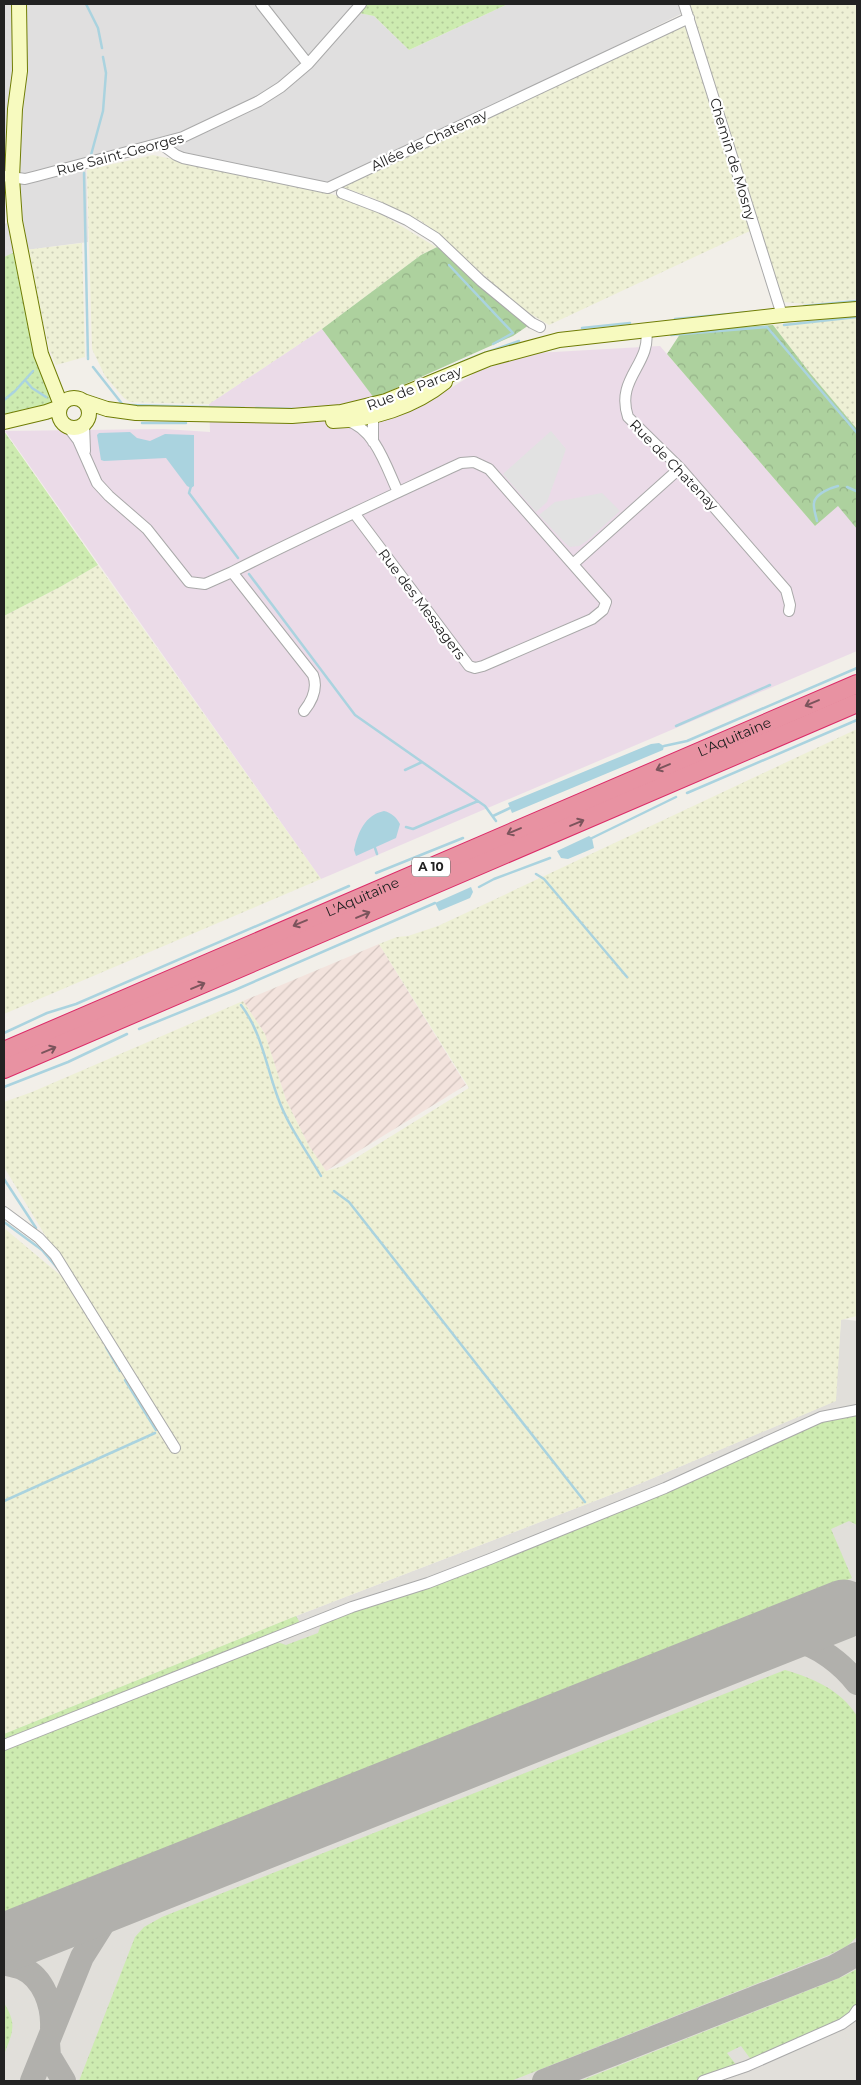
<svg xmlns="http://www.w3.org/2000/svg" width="861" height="2085" font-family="Montserrat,sans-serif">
	<defs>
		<pattern id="military-furrows" width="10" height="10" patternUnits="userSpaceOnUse" patternTransform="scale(1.25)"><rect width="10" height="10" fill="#f3e3dd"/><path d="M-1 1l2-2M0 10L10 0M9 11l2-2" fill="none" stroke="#d0c2bd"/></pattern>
		<pattern id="farmland-dots" width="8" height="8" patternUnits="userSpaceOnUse" patternTransform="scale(1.25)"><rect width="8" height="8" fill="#eef0d5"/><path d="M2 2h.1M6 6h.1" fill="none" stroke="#ccceb7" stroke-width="1.8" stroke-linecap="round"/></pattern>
		<pattern id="grass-dots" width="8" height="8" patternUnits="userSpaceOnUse" patternTransform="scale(1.25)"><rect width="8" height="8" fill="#cdebb0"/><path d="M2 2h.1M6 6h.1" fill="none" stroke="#b0c997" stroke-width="1.8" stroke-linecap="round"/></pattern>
		<pattern id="forest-crowns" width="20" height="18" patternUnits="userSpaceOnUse" patternTransform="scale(1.25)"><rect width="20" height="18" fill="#add19e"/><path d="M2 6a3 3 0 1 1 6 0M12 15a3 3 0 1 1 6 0" fill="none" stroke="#95b388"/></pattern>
	</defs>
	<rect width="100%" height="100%" fill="#f2efe9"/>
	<!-- residential -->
	<path fill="#e0dfdf" d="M 4,4 L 361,4 L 354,12 L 374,16 L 409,50 L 508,4 L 678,4 L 681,14 L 328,188 L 215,165 L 161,144 L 86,163 L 88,242 L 26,250 L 4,257 L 4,224 L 15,221 L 12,192 L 4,176 Z"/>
	<!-- industrial -->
	<path fill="#ebdbe8" d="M 322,329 L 388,416 L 435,398 L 478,371 L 536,353 L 660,346 L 815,526 L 838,505 L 857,529 L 857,651 L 321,879 L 5,431 L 164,429 L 210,432 L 209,404 Z"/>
	<!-- military -->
	<path fill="url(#military-furrows)" d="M 379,944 L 466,1085 L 326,1171 L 309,1146 L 286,1100 L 265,1034 L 243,1001 Z"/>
	<!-- airport -->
	<path fill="#e1dfda" d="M 841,1319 L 857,1321 L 857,2081 L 4,2081 L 4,1734 L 296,1616 L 639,1484 L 835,1401 Z"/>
	<!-- farmland -->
	<path fill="url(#farmland-dots)" d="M 688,4 L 857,4 L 857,299 L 807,304 L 783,302 Z
		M 686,24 L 750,231 L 549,325 L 529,313 L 508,297 L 444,239 L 421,221 L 373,198 L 339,186 Z
		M 153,155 L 305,186 L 341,197 L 373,209 L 436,247 L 421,255 L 322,329 L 209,404 L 130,402 L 124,398 L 105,376 L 92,349 L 87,170 Z
		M 82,243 L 85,357 L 56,365 L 50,351 L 26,250 Z
		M 857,318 L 857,429 L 810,373 L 773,325 Z
		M 98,565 L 321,879 L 4,1014 L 4,616 L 60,587 Z
		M 857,729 L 857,1316 L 841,1320 L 836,1401 L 639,1484 L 296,1616 L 4,1734 L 4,1228 L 78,1290 L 4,1167 L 4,1102 L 32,1092 L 243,1001 L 265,1034 L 286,1100 L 309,1146 L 326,1171 L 343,1166 L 469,1088 L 379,944 L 397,937 L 408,936 L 438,926 Z"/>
	<!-- grass -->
	<path fill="url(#grass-dots)" d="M 361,4 L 508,4 L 409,50 L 374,16 L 353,12 Z
		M 15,252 L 53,401 L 50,405 L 4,415 L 4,257 Z
		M 4,431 L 98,565 L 60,587 L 4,616 Z
		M 856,1414 L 857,1525 L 849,1521 L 831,1529 L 852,1578 L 4,1916 L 4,1748 L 274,1641 L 286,1645 L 318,1633 L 322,1622 L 684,1485 L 811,1426 L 838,1417 Z
		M 296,1616 L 299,1621 L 297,1626 L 4,1742 L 4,1734 Z
		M 785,1670 C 813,1678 841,1690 857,1716 L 857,1937 L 847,1946 L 829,1955 L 511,2081 L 79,2081 L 135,1937 L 144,1927 L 162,1917 Z
		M 857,1969 L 857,2006 L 850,2016 L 752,2061 L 741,2046 L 727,2053 L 737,2066 L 700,2081 L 580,2081 L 842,1977 Z
		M 4,2003 C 18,2025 12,2033 4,2055 Z"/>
	<!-- forest -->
	<path fill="url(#forest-crowns)" d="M 443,244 L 532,323 L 513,336 L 374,398 L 322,329 L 421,255 Z
		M 773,325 L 810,373 L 857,429 L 857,529 L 838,506 L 815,526 L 667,354 L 682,331 Z"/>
	<!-- parking -->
	<path fill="#e2e2e2" d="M 551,431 L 566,449 L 547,502 L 536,512 L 503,474 Z
		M 602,493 L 620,511 L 587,541 L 579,546 L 570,547 L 565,543 L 539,515 L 555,502 Z"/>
	<!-- water -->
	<path fill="#aad3df" d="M 130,432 L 137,438 L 150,441 L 165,434 L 194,435 L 194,486 L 191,488 L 187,486 L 166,458 L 104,461 L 101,460 L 97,435 L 99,433 Z
		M 659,743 L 664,746 L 663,750 L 512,813 L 508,803 L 651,744 Z
		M 384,811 C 392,813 396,817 400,824 L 396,838 L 356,856 L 354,850 C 358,832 365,815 384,811 Z
		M 589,836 L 592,838 L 594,848 L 568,859 L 561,858 L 557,851 Z
		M 471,887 L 473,892 L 470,898 L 439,911 L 435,903 Z"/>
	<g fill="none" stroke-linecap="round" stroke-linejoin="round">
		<!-- stream -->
		<path stroke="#aad3df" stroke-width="2.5" d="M 86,4 L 98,28 L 102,48
			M 91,155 L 103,111 L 106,73 L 103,57
			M 84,173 L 88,359
			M 449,265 L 513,333 L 493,344
			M 804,306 L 857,301
			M 675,319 L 751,312
			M 784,325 L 857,317
			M 767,327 L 857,433
			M 582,328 L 630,323
			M 671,335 L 767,327
			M 93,367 L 123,405
			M 425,378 L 479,355 L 519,341
			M 26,381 L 32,388 L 46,397
			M 4,400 L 15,391 L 33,371
			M 128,405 L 244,408
			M 256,408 L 294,409
			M 142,423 L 186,423
			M 191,486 L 189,493 L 238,558
			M 847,487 L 856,491
			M 817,521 C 816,516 813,508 814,503 C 815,494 830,488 838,486
			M 249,574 L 355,715 L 485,806 L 496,821
			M 676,726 L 770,685
			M 664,746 L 687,741 L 857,668
			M 405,770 L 422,762
			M 687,793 L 857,720
			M 493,816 L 510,808
			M 406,827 L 413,829 L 478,801
			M 592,838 L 676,797
			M 375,848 L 377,854
			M 376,873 L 463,838
			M 536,874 L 544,879 L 627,977
			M 479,887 L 494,879 L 550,858
			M 241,1005 C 262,1033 266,1066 278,1098 C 288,1126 306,1150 321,1176
			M 139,1029 L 235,990 L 435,903
			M 4,1033 L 47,1013 L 76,1004 L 349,886
			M 4,1087 L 68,1062 L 127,1034
			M 4,1179 L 36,1228
			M 334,1191 L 349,1202 L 585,1502
			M 4,1222 L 42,1250 L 59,1270
			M 106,1347 L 120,1371
			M 125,1380 L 156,1430
			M 4,1501 L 155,1433"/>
		<!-- taxiway -->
		<path stroke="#b1b0ac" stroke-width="24" d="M 767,1641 C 776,1641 786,1640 795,1641 C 818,1644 844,1666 857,1683
			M 4,1963 C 10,1965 17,1966 22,1968 C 44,1978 53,2006 52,2028
			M 48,2043 L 49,2056 L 64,2081
			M 32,2081 L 82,1957 L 106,1919 L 129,1893
			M 544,2081 L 834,1967 L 857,1954"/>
		<!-- runway -->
		<path stroke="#b1b0ac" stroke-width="59" d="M 4,1943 L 844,1609"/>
		<!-- street casing -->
		<g stroke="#a9a9a9" stroke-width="12">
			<path id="street" d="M 261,4 L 308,64
				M 684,4 L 782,315
				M 161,144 L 176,155 L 183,158 L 328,188 L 689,18
				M 4,176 L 25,179 L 37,176 L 183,137 L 259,101 L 281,87 L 308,64 L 361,4
				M 342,193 L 381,208 L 407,220 L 436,238 L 481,281 L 532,323 L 540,327
				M 646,330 C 652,364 615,378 628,417 L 680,468 L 786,590 L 790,605 L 789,611
				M 347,421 C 375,428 387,469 398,492
				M 373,422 L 373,442
				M 84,424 L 85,451
				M 68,427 L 78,440 L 97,483 L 109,496 L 147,529 L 189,582 L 205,584 L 232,572 L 313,675 C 318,688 312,701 304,711
				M 573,564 L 680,468
				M 232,572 C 307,534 384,499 461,463 L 474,462 L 489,469 L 606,602 L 603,610 L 592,619 L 483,666 L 475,668 L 469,666 L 354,513
				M 4,1212 L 39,1238 L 55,1255 L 175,1448
				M 4,1745 L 352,1607 L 428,1583 L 490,1559 L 665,1488 L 821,1417 L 857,1410
				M 703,2081 L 747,2066 L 842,2024 L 853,2016 L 857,2010"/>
		</g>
		<!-- secondary casing -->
		<g stroke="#707d05" stroke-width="16">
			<path id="secondary" d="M 19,4 L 20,71 L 15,109 L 12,178 L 15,221 L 41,354 L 61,405
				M59 413a15 15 0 1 1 30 0a15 15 0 1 1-30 0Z
				M 83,401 L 107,409 L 136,413 L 292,416 L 341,412 L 386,401 L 488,359 L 559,340 L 782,315 L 857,309
				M 333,421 C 372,420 414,407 445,382
				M 4,422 L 46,412 L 60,407"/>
		</g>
		<!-- highway casing -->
		<g stroke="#dc2a67" stroke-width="20">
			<g id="highway">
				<path id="s1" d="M 4,1051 L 857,684"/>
				<path d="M 4,1069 L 857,703"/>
			</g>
		</g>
		<!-- street -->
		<use href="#street" stroke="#fff" stroke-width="10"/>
		<!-- secondary -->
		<use href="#secondary" stroke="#f7fabf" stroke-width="14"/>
		<!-- highway -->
		<use href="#highway" stroke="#e892a2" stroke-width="18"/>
	</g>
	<!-- one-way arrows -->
	<defs><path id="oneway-shaft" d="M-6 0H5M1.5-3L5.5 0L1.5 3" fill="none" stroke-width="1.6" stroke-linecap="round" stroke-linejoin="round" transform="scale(1.25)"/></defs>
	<g stroke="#7b545c">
		<use href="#oneway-shaft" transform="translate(812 703) rotate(157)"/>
		<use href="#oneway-shaft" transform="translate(663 767) rotate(157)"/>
		<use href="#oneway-shaft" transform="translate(577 823) rotate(-23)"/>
		<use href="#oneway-shaft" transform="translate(514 831) rotate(157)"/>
		<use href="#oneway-shaft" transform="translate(363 915) rotate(-23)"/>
		<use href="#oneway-shaft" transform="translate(300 923) rotate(157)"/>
		<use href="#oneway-shaft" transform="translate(198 986) rotate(-23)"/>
		<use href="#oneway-shaft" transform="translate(49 1050) rotate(-23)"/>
	</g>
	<g text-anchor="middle" stroke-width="4.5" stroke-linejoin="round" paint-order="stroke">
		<!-- shield labels -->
		<rect fill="#fff" stroke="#646464" stroke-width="1" x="412" y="857.5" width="38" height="19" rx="4"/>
		<g font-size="12" font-weight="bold" fill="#222">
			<text x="431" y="871">A 10</text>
		</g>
		<!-- street labels -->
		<g font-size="14" fill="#222" stroke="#fff">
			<text transform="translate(429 140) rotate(-25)" y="5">Allée de Chatenay</text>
			<text transform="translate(120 154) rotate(-15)" y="5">Rue Saint-Georges</text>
			<text transform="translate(733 159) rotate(73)" y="5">Chemin de Mosny</text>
			<text transform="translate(414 388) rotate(-21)" y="5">Rue de Parcay</text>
			<text transform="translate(674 465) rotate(46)" y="5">Rue de Chatenay</text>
			<text transform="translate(422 604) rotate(53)" y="5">Rue des Messagers</text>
			<text dy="5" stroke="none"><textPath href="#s1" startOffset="795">L'Aquitaine</textPath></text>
			<text dy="5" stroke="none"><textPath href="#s1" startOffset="390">L'Aquitaine</textPath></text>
		</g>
	</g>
	<!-- border -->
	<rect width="861" height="2085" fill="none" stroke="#222222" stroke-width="10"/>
</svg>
